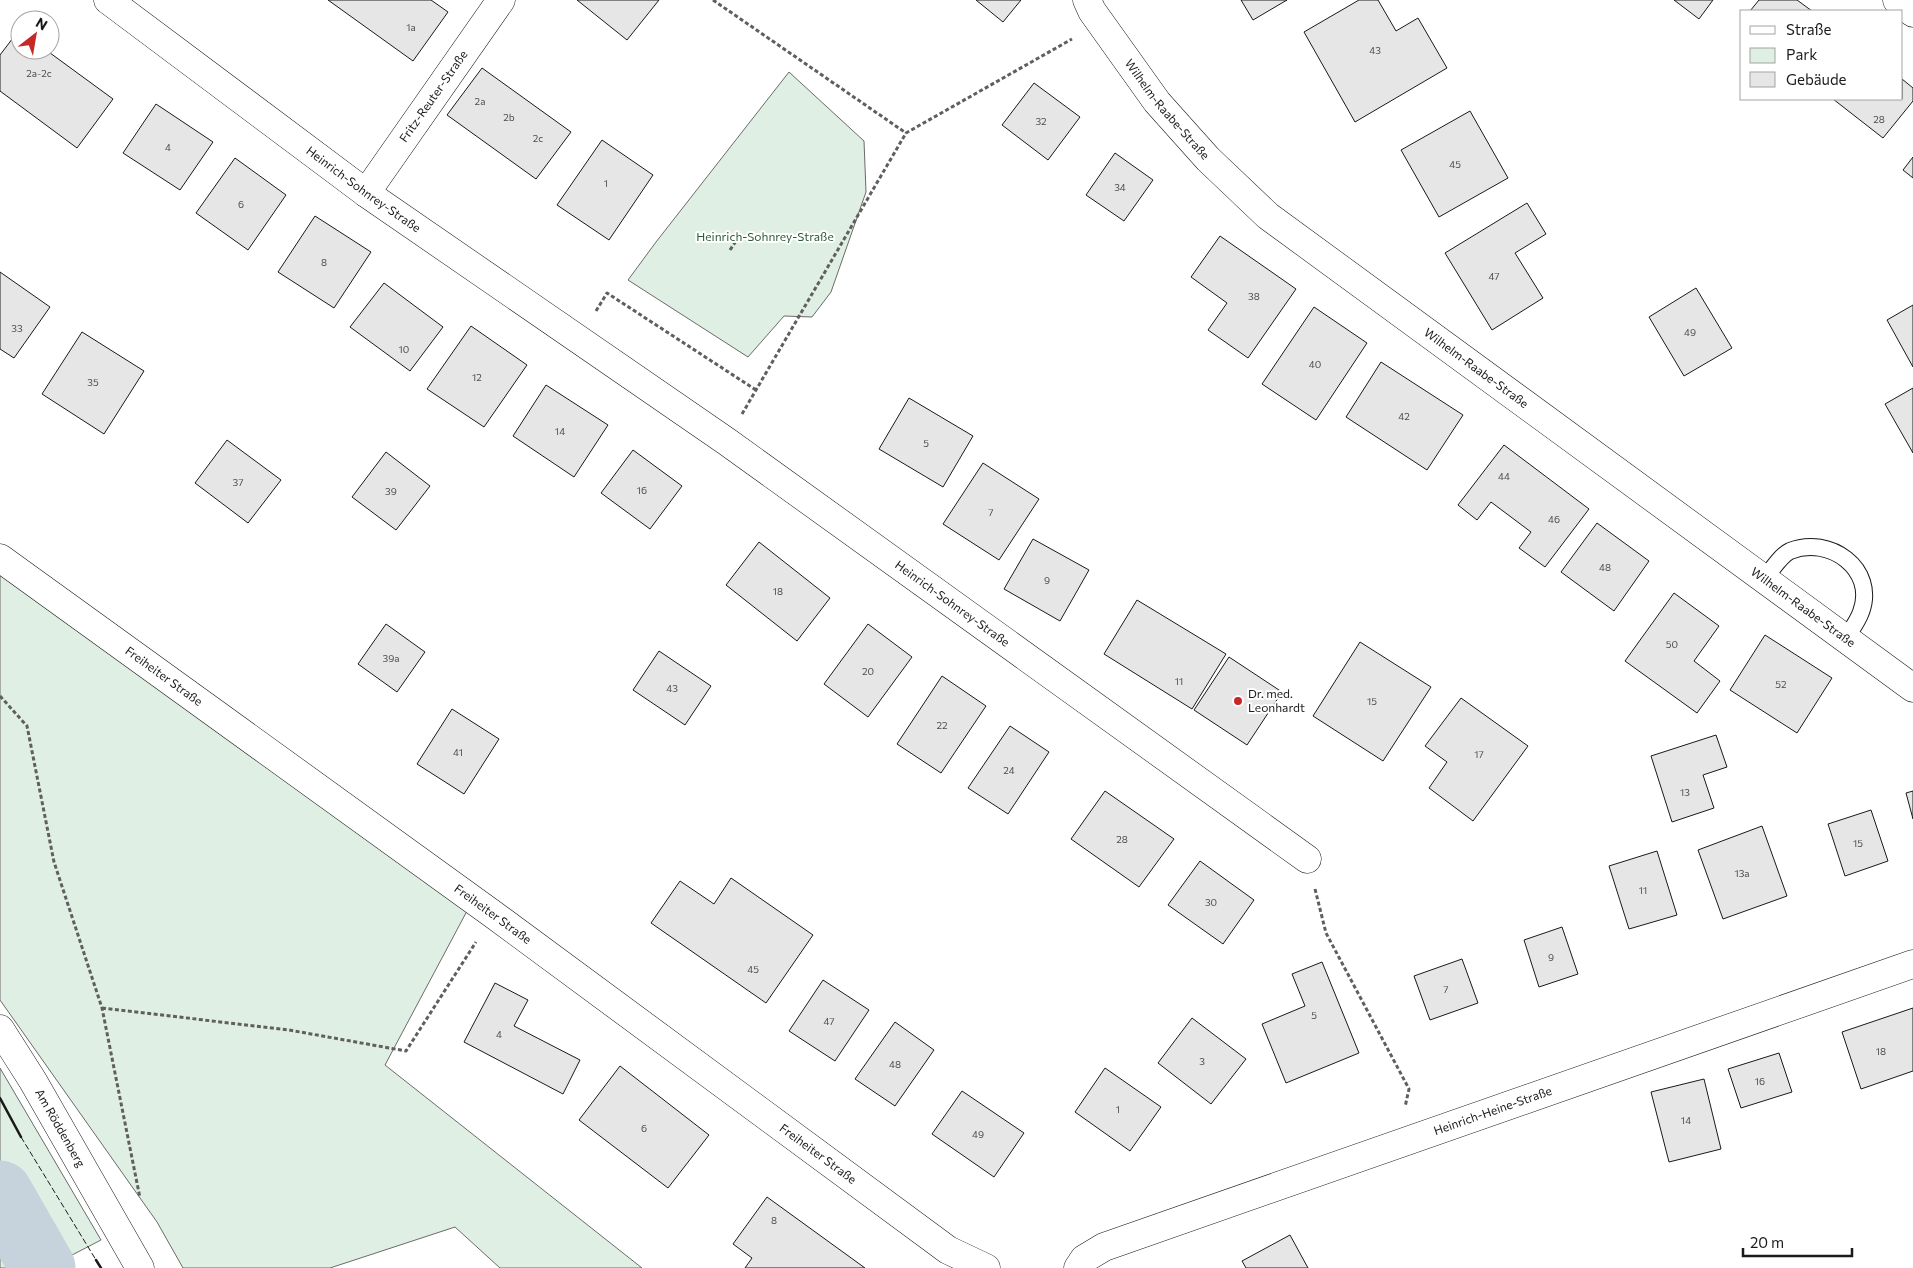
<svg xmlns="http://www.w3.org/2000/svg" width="1913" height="1268" font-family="Commissioner,sans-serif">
	<rect width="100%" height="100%" fill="#fff"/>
	<!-- green -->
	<path fill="#e0efe3" stroke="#6a6a6a" d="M 789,72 L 864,141 L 866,192 L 831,292 L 812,317 L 784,316 L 748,357 L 628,280 L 656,242 Z
		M 0,571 L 467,911 L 385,1065 L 642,1268 L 500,1268 L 455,1227 L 330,1268 L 183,1268 L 157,1222 L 0,1000 Z
		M 0,1068 L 101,1240 L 47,1268 L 0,1268 Z"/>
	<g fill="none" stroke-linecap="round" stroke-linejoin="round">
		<!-- river -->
		<path stroke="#c6d2dc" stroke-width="65" d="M 0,1193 L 43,1268"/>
	</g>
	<!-- building -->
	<path fill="#e6e6e6" stroke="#1a1a1a" d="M 328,0 L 431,0 L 448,12 L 413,61 Z
		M 577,0 L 659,0 L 627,40 Z
		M 976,0 L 1021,0 L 1003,22 Z
		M 1241,0 L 1287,0 L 1253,20 Z
		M 1359,0 L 1378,0 L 1396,31 L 1418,18 L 1447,68 L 1355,122 L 1304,32 Z
		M 1674,0 L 1713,0 L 1699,19 Z
		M 1759,0 L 1797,0 L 1812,11 L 1750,11 Z
		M 19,30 L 20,50 L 46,50 L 113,99 L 77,148 L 0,91 L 0,55 Z
		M 482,68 L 571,132 L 536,179 L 447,115 Z
		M 1902,79 L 1913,88 L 1913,101 L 1883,138 L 1833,99 L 1902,99 Z
		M 1034,83 L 1080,117 L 1048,160 L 1002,125 Z
		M 156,104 L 213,142 L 180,190 L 123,153 Z
		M 1470,111 L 1508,178 L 1439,217 L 1401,150 Z
		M 602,140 L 653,175 L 609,240 L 557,205 Z
		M 1115,153 L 1153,180 L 1124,221 L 1086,195 Z
		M 1913,157 L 1913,178 L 1903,170 Z
		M 235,158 L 286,195 L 248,250 L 196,213 Z
		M 1527,203 L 1546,234 L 1515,253 L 1543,298 L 1492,330 L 1445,253 Z
		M 315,216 L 371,252 L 334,308 L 278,272 Z
		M 1220,236 L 1296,289 L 1248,358 L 1208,330 L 1227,303 L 1191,277 Z
		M 0,272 L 50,307 L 14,358 L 0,349 Z
		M 384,283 L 443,327 L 410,371 L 350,327 Z
		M 1696,288 L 1732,348 L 1684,376 L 1649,317 Z
		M 1913,305 L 1913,367 L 1887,320 Z
		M 1314,307 L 1367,343 L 1316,420 L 1262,384 Z
		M 471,326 L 527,365 L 484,427 L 427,389 Z
		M 82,332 L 144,371 L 104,434 L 42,394 Z
		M 1381,362 L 1463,415 L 1427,470 L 1346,417 Z
		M 546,385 L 608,425 L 574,477 L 513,436 Z
		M 1913,388 L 1913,453 L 1885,404 Z
		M 909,398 L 973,436 L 943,487 L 879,449 Z
		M 227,440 L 281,480 L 248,523 L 195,483 Z
		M 1504,445 L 1589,509 L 1545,567 L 1519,548 L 1531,532 L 1491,502 L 1477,520 L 1458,505 Z
		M 633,450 L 682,486 L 650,529 L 601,493 Z
		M 386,452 L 430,486 L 396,530 L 352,497 Z
		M 983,463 L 1039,499 L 999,560 L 943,524 Z
		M 1597,523 L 1649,561 L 1614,611 L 1561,572 Z
		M 1033,539 L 1089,570 L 1060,621 L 1004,589 Z
		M 759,542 L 830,598 L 797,641 L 726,585 Z
		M 1674,593 L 1719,626 L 1694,661 L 1720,681 L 1697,713 L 1625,661 Z
		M 1137,600 L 1226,654 L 1192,709 L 1104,654 Z
		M 386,624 L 425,652 L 397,692 L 358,664 Z
		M 868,624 L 912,657 L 868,717 L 824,684 Z
		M 1765,635 L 1832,678 L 1797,733 L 1730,690 Z
		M 1360,642 L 1431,687 L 1383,761 L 1313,716 Z
		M 659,651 L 711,686 L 685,725 L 633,690 Z
		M 1229,657 L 1282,692 L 1247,745 L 1194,710 Z
		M 942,676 L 986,706 L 941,773 L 897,744 Z
		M 1461,698 L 1528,746 L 1473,821 L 1429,788 L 1447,762 L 1425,746 Z
		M 452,709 L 499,739 L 464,794 L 417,764 Z
		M 1010,726 L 1049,752 L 1008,814 L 968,788 Z
		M 1716,735 L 1727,767 L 1703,775 L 1714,808 L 1672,822 L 1651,756 Z
		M 1105,791 L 1174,839 L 1139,887 L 1071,839 Z
		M 1913,791 L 1913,819 L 1906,793 Z
		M 1871,810 L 1888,861 L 1845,876 L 1828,824 Z
		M 1762,826 L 1787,896 L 1723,919 L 1698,850 Z
		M 1657,851 L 1677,915 L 1629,929 L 1609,866 Z
		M 1200,861 L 1254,900 L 1223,944 L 1168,905 Z
		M 731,878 L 813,935 L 766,1003 L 651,923 L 680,881 L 714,904 Z
		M 1562,927 L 1578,974 L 1539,987 L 1524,940 Z
		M 1462,959 L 1478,1003 L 1430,1020 L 1414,976 Z
		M 1322,962 L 1359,1053 L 1286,1083 L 1262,1024 L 1305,1006 L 1292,974 Z
		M 823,980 L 869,1010 L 835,1061 L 789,1031 Z
		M 495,983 L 528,1000 L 514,1026 L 580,1060 L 563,1094 L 464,1042 Z
		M 1913,1008 L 1913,1071 L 1861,1089 L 1842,1032 Z
		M 1192,1018 L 1246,1059 L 1211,1104 L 1158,1063 Z
		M 895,1022 L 934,1050 L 895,1106 L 855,1079 Z
		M 1779,1053 L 1792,1092 L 1741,1108 L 1728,1069 Z
		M 620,1066 L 709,1135 L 668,1188 L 579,1120 Z
		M 1105,1068 L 1161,1107 L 1130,1151 L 1075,1112 Z
		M 1704,1079 L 1721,1149 L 1669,1162 L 1651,1092 Z
		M 962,1091 L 1024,1133 L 994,1177 L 932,1134 Z
		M 767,1197 L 865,1268 L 745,1268 L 752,1258 L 733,1244 Z
		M 1290,1235 L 1308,1268 L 1246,1268 L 1242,1261 Z"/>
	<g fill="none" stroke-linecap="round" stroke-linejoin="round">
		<!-- service casing -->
		<g stroke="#1a1a1a" stroke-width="18">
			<path id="service" d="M 1764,579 C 1771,571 1781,555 1790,551 C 1829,535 1877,569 1861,612 C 1858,621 1851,630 1846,638"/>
		</g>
		<!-- minor casing -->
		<g stroke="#1a1a1a" stroke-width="29">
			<g id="minor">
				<path id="s1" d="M 108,0 L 366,193 L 726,441 L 1307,859"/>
				<path id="s2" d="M 1087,0 L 1092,11 L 1157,102 L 1208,159 L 1268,216 L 1913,688"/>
				<path d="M 1897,0 L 1913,13"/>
				<path id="s3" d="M 366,193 L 501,0"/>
				<path id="s4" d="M 0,558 L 494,915 L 948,1250 L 986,1268"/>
				<path id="s5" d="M 1078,1268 L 1084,1259 L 1104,1247 L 1913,964"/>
			</g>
		</g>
		<!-- secondary casing -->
		<g stroke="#1a1a1a" stroke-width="29">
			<g id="secondary">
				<path id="s6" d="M 0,1029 L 33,1081 L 140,1268"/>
			</g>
		</g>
		<!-- path -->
		<path stroke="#5f5f5f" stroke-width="3" stroke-dasharray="4 2.5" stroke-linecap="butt" d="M 713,0 L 906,133
			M 730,250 L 736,241
			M 596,311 L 607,293 L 756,390
			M 742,414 L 906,133 L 1072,39
			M 0,696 L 27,726 L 54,862 L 102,1008 L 140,1198
			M 1315,889 L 1326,933 L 1409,1089 L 1405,1107
			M 102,1008 L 289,1030 L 406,1051 L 476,942"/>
		<!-- service -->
		<use href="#service" stroke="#fff" stroke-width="16"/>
		<!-- minor -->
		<use href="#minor" stroke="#fff" stroke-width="28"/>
		<!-- secondary -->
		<use href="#secondary" stroke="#fff" stroke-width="28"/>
		<!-- fence -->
		<path stroke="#1a1a1a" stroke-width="1" stroke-dasharray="6 2.5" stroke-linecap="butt" d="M 21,1137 L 96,1260"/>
		<!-- wall -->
		<path stroke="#1a1a1a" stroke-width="2.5" d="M 0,1098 L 21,1137
			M 96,1260 L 101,1268"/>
	</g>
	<!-- markers -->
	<circle fill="#c62828" stroke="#fff" stroke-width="2" cx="1238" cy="701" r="5"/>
	<g text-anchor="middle" stroke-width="4" stroke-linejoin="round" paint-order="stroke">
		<!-- number labels -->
		<g font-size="10" fill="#4d4d4d">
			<text x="411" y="31">1a</text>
			<text x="1375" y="54">43</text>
			<text x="39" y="77">2a-2c</text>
			<text x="480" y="105">2a</text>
			<text x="509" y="121">2b</text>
			<text x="1879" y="123">28</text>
			<text x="1041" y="125">32</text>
			<text x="538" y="142">2c</text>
			<text x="168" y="151">4</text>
			<text x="1455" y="168">45</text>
			<text x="606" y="187">1</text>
			<text x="1120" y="191">34</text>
			<text x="241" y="208">6</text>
			<text x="324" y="266">8</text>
			<text x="1494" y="280">47</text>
			<text x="1254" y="300">38</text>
			<text x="17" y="332">33</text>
			<text x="1690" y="336">49</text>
			<text x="404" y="353">10</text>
			<text x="1315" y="368">40</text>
			<text x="477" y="381">12</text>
			<text x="93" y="386">35</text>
			<text x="1404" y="420">42</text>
			<text x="560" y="435">14</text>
			<text x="926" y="447">5</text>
			<text x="1504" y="480">44</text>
			<text x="238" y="486">37</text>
			<text x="642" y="494">16</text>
			<text x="391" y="495">39</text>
			<text x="991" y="516">7</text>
			<text x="1554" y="523">46</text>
			<text x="1605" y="571">48</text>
			<text x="1047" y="584">9</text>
			<text x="778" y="595">18</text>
			<text x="1672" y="648">50</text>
			<text x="391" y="662">39a</text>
			<text x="868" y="675">20</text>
			<text x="1179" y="685">11</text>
			<text x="1781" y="688">52</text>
			<text x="672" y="692">43</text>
			<text x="1372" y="705">15</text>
			<text x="942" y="729">22</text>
			<text x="458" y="756">41</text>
			<text x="1479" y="758">17</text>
			<text x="1009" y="774">24</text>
			<text x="1685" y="796">13</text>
			<text x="1122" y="843">28</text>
			<text x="1858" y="847">15</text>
			<text x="1742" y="877">13a</text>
			<text x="1643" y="894">11</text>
			<text x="1211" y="906">30</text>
			<text x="1551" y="961">9</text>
			<text x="753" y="973">45</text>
			<text x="1446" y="993">7</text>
			<text x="1314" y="1019">5</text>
			<text x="829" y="1025">47</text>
			<text x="499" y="1038">4</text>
			<text x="1881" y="1055">18</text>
			<text x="1202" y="1065">3</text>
			<text x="895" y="1068">48</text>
			<text x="1760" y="1085">16</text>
			<text x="1118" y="1113">1</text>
			<text x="1686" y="1124">14</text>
			<text x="644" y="1132">6</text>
			<text x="978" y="1138">49</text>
			<text x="774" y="1224">8</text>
		</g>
		<!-- street labels -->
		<g font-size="12" fill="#1a1a1a" stroke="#fff">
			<text dy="4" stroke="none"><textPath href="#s3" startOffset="118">Fritz-Reuter-Straße</textPath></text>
			<text dy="4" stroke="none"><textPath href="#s2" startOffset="136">Wilhelm-Raabe-Straße</textPath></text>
			<text dy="4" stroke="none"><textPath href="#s1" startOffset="318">Heinrich-Sohnrey-Straße</textPath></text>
			<text dy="4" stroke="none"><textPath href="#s2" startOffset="541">Wilhelm-Raabe-Straße</textPath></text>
			<text dy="4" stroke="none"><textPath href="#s1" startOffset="1038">Heinrich-Sohnrey-Straße</textPath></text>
			<text dy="4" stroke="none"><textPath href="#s2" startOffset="946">Wilhelm-Raabe-Straße</textPath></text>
			<text dy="4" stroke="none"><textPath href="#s4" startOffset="202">Freiheiter Straße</textPath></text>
			<text dy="4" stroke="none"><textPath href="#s4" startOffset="608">Freiheiter Straße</textPath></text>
			<text dy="4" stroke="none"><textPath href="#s5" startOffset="446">Heinrich-Heine-Straße</textPath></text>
			<text dy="4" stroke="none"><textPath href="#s6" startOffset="116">Am Röddenberg</textPath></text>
			<text dy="4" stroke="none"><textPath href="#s4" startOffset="1012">Freiheiter Straße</textPath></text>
		</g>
		<!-- park labels -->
		<g font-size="12" fill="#2b5a34" stroke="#fff">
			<text x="765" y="241">Heinrich-Sohnrey-Straße</text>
		</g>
		<!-- poi labels -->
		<g font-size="12" fill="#1a1a1a" stroke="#fff" text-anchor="start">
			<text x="1248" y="698">Dr. med.<tspan x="1248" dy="14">Leonhardt</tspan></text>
		</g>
	</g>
	<!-- legend -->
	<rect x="1740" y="10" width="162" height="90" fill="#ffffff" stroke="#a3a3a3"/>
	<rect x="1750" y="26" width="25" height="8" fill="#ffffff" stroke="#a3a3a3"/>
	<text x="1786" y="35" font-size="15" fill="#1a1a1a">Straße</text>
	<rect x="1750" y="48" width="25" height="15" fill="#e0efe3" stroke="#a3a3a3"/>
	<text x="1786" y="60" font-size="15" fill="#1a1a1a">Park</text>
	<rect x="1750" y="72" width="25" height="15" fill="#e6e6e6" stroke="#a3a3a3"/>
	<text x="1786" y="85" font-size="15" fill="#1a1a1a">Gebäude</text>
	<!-- north arrow -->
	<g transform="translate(35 35) rotate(31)"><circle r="24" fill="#ffffff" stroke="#a3a3a3"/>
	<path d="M0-4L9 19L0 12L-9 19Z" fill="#c62828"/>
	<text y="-8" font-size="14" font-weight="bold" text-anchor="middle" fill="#1a1a1a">N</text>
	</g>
	<!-- scale -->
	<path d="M1743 1248v8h109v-8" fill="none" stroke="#1a1a1a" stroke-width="2.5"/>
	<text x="1750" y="1248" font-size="15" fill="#1a1a1a" stroke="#ffffff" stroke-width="4" paint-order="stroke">20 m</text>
</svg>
